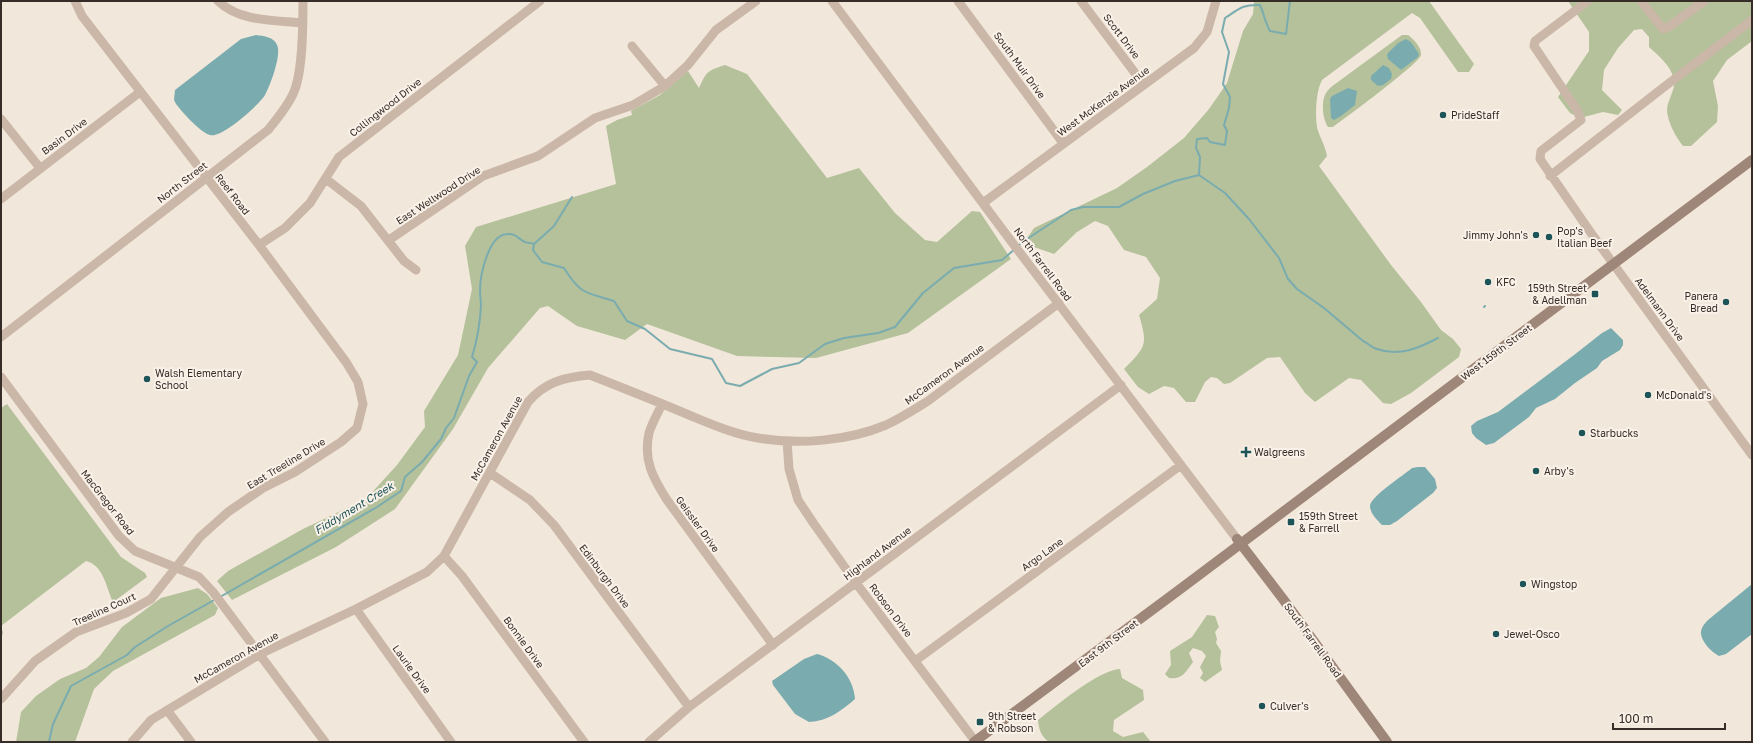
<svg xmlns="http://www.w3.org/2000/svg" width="1753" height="743" font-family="'Golos Text',sans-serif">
	<rect width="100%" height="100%" fill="#f2e7db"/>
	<!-- green -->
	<path fill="#b4c19b" d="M 1254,1 L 1429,1 L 1474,64 L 1469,72 L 1458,72 L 1420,18 L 1412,13 L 1322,80 C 1316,91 1315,114 1317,127 C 1319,136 1325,145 1327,156 L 1319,166 L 1391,265 L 1421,302 L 1441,330 L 1453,339 L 1461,349 L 1459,357 L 1411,393 L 1391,404 L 1383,403 L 1361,380 L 1349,378 L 1315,402 L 1305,393 L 1280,357 L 1267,358 L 1230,383 L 1224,384 L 1217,378 L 1211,377 L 1205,382 L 1195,402 L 1186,402 L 1174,388 L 1164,386 L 1149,394 L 1138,387 L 1124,369 C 1146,347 1148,345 1139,315 L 1157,299 L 1160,278 L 1146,257 L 1124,250 L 1108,226 L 1095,221 L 1077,232 L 1054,254 L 1034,247 L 1028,237 L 1034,228 L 1117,188 L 1147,167 L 1184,138 L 1209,109 L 1227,83 L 1243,31 L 1253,14 Z
		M 1568,1 L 1752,1 L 1752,41 L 1727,60 L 1713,81 L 1718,106 L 1717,122 L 1691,146 L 1683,146 C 1675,136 1667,121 1667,109 C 1668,99 1676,89 1674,79 C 1670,65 1659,56 1649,47 L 1649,37 L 1642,29 L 1634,30 L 1618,48 L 1604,70 L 1602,90 L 1622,110 L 1618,115 L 1603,112 L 1580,118 L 1570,113 L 1558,97 L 1589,51 L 1589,32 Z
		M 1402,35 L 1408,35 C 1413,39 1422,47 1421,55 C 1419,64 1345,118 1333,127 L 1328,127 C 1323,120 1321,103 1325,95 C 1326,92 1329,89 1331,87 Z
		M 725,65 L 747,74 L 827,178 L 859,168 L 895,213 L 925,240 L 937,242 L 972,211 L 980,212 L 1011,259 L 908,333 L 816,358 L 737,356 L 647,324 L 625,340 L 577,326 L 548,306 L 540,308 L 488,368 L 453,429 L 395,509 L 336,547 L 232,600 L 217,581 L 228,571 L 303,529 L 366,499 L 397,465 L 425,427 L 424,411 L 458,355 L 472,289 L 465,246 L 476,227 L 616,184 L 606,126 L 617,120 L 632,115 L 631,111 L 660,95 L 688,71 L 699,88 C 707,71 707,71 725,65 Z
		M 7,404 L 121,557 L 145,573 L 147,577 L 116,600 L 112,600 C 106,586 103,565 86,561 L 1,626 L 3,633 L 1,638 L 1,408 Z
		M 198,588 L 207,594 L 218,608 L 215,615 L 113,671 L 94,689 L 75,742 L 16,742 L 21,712 L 36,696 L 60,679 L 86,668 L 99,657 L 122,627 L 161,598 Z
		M 1207,615 L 1215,616 L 1219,627 L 1215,632 L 1217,639 L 1216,643 L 1221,651 L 1220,661 L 1222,670 L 1205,682 L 1200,678 L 1203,673 L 1200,667 L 1206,656 L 1202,651 L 1193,648 L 1189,653 L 1193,662 C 1186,672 1182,680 1169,678 L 1165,674 L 1171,665 L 1170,651 L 1192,637 Z
		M 1120,669 L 1122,678 L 1143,690 L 1144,700 L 1114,720 L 1113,731 L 1123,737 L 1143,732 L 1151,742 L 1049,742 C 1041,736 1039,730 1038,720 C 1056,706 1098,670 1120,669 Z"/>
	<!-- water -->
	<path fill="#7aacaf" d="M 256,35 C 264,36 274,37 277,45 C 282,54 270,86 265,95 C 259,105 221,139 210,135 C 200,132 183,113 176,104 L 174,100 L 175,90 L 241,39 Z
		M 1406,39 L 1411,42 L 1419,54 L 1418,57 L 1401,70 L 1388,59 L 1387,54 L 1398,43 Z
		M 1383,65 L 1389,68 L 1392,74 L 1391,79 L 1383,85 L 1378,86 L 1371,80 L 1371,76 Z
		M 1348,88 L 1357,91 L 1355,105 L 1341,116 L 1334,120 L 1331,118 L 1330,99 L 1332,96 Z
		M 1611,328 L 1623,340 L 1623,345 L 1620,350 L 1602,361 L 1597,368 L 1575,383 L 1555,399 L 1536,408 L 1529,417 L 1494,443 L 1486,445 L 1476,438 L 1472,433 L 1471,426 L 1477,421 L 1498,412 L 1574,355 L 1602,333 Z
		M 1418,467 L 1425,467 L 1435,479 L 1437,488 L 1433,493 L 1397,521 L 1390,525 L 1382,525 C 1377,520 1370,513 1370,506 C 1370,497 1404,475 1412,468 Z
		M 1752,584 L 1752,634 L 1726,654 L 1719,656 C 1711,652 1697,638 1702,628 C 1703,625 1706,622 1708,620 Z
		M 817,654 C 837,659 854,678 855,699 C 841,711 828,721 809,722 L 795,714 L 773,685 L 772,681 L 804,659 Z"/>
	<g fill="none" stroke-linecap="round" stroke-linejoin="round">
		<!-- stream -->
		<path stroke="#7aacaf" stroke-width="2" d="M 1199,175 L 1225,193 L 1249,219 L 1279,258 L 1288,279 L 1297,289 L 1324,308 L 1363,341 C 1368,343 1372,348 1377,349 C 1399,357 1419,348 1438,338
			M 1199,175 L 1200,157 L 1196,148 L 1197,139 L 1207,138 L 1210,142 L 1225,145 L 1227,131 L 1224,125 L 1229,108 L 1230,97 L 1223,84 L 1229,52 L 1222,32 L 1225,18 C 1239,9 1243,4 1260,5 C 1264,14 1265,22 1270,31 L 1286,34 L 1290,1
			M 534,244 L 533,250 L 542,262 L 564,268 C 581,295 585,292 614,301 L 627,321 L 645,329 L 670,349 L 712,359 L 726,383 L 740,386 L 772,369 L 799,363 L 825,344 L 844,338 L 878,333 L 895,327 L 923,293 L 954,268 L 1002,260 L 1015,249
			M 534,244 L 554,226 L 572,197
			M 1018,246 L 1027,239 L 1071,210 L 1083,207 L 1119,207 L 1143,194 L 1175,181 L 1199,175
			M 1484,307 L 1485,306
			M 220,597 L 377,507 L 401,491 L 405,477 L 422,462 L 441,439 L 446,428 L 454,418 L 469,376 L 477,362 L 472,357 C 477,341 480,323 481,306 C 481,301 480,296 480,291 C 480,276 488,235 507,234 C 516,233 518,239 525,242 C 528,243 532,243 534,244
			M 49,742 L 53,724 L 71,686 L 127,655 L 135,647 L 168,626 L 216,599"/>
		<!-- street -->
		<path stroke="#cab7a7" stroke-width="9" d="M 218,1 C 240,22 274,20 303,23
			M 832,1 L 1011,241 L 1237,539
			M 958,1 L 1063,143
			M 1081,1 L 1144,85
			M 1588,1 L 1535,41 L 1534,46 L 1577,110 L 1581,120 L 1541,151 L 1540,159 L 1591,233 L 1752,455
			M 1641,1 L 1663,29 L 1670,26 L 1704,1
			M 632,46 L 665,86
			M 1,119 L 40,168
			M 1550,176 L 1664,87 L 1752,20
			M 326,179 L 361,206 L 404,261 L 416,270
			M 1,199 L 140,92
			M 983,203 L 1194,48 L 1207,32 L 1216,1
			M 389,240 L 483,176 L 538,156 L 595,118 L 633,105 L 665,86 L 688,65 L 716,30 L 756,1
			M 259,245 L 285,228 L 310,203 L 339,157 L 540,1
			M 1,337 L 268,130 C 277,119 287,107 293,94 C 303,74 303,24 303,1
			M 1,377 L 119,536 L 135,551 L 199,577 L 213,592 L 325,742
			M 662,404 C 658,413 652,423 649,433 C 643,460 653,478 667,500 L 773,645
			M 787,441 L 789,469 L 798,500 L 814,524 L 856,583 L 975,741
			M 490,473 L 530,500 L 554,525 L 689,707
			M 444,556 L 462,576 L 584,742
			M 356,609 L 451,742
			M 915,661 L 1181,465
			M 1,699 L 35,661 L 76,632 L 126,613 L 151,599 L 200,537 L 228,512 L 263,488 L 295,472 L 341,442 L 357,428 L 363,404 L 358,382 L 346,362 L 259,245 L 82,16 L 75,1
			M 167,710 L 191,742
			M 132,742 L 151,720 L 260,654 L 356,609 L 427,572 L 444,556 L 528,402 C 545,382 565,377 590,375 C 623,388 656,401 689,415 C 711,424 734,434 758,438 C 799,445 848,441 886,425 C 901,418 915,409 928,401 L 1059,303
			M 649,742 L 689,707 L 1121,385"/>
		<!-- secondary -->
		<path stroke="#9e8678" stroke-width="10" d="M 1237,539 L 1283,599 L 1387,742
			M 974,742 L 1179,590 L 1752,160"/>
	</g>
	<!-- markers -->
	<g fill="#1d5458" stroke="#faf1e8" stroke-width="1.5">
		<circle cx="1443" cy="115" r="4"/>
		<circle cx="1536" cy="235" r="4"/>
		<circle cx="1549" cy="237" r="4"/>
		<circle cx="1488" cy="282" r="4"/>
		<rect x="1591" y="290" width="8" height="8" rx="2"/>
		<circle cx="1726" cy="302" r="4"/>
		<circle cx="147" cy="379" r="4"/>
		<circle cx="1648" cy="395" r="4"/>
		<circle cx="1582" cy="433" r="4"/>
		<path d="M1244 446h4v4h4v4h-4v4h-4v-4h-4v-4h4z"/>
		<circle cx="1536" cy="471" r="4"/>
		<rect x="1287" y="518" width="8" height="8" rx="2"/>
		<circle cx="1523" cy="584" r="4"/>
		<circle cx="1496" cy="634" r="4"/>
		<circle cx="1262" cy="706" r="4"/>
		<rect x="976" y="718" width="8" height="8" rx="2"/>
	</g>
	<g text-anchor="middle" stroke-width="4" stroke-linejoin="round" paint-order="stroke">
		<!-- street labels -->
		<g font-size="10" fill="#362c28" stroke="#faf1e8">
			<text transform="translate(1122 36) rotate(53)" y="4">Scott Drive</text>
			<text transform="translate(1020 65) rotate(54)" y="4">South Muir Drive</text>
			<text transform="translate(1103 101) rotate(-36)" y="4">West McKenzie Avenue</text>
			<text transform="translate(385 107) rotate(-38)" y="4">Collingwood Drive</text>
			<text transform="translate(64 136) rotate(-37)" y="4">Basin Drive</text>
			<text transform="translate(182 182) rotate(-38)" y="4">North Street</text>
			<text transform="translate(233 194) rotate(52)" y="4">Reef Road</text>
			<text transform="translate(438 195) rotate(-33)" y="4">East Wellwood Drive</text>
			<text transform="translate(1043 264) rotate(53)" y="4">North Farrell Road</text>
			<text transform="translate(1660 309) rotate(54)" y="4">Adelmann Drive</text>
			<text transform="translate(1496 352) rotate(-37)" y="4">West 159th Street</text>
			<text transform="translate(944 374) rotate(-36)" y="4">McCameron Avenue</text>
			<text transform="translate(496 438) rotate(-61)" y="4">McCameron Avenue</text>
			<text transform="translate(286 463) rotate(-31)" y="4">East Treeline Drive</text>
			<text transform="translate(108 502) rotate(52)" y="4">MacGregor Road</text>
			<text transform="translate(698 524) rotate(54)" y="4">Geissler Drive</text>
			<text transform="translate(877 553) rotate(-37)" y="4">Highland Avenue</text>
			<text transform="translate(1042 554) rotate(-36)" y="4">Argo Lane</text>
			<text transform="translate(605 576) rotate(53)" y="4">Edinburgh Drive</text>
			<text transform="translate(104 609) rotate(-24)" y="4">Treeline Court</text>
			<text transform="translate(891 610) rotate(53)" y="4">Robson Drive</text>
			<text transform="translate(1313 640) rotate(54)" y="4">South Farrell Road</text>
			<text transform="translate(524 642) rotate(54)" y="4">Bonnie Drive</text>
			<text transform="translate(1108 643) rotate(-37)" y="4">East 9th Street</text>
			<text transform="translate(236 657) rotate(-29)" y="4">McCameron Avenue</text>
			<text transform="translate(412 669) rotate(54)" y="4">Laurie Drive</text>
		</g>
		<!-- poi labels -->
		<g font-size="10" fill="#362c28" stroke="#faf1e8" text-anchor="start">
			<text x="1451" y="119">PrideStaff</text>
			<text x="1557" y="235">Pop's<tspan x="1557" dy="12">Italian Beef</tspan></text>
			<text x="1528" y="239" text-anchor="end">Jimmy John's</text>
			<text x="1496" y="286">KFC</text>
			<text x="1587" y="292" text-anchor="end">159th Street<tspan x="1587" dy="12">&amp; Adellman</tspan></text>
			<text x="1718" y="300" text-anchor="end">Panera<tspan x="1718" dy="12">Bread</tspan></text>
			<text x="155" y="377">Walsh Elementary<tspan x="155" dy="12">School</tspan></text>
			<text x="1656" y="399">McDonald's</text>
			<text x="1590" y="437">Starbucks</text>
			<text x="1254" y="456">Walgreens</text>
			<text x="1544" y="475">Arby's</text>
			<text x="1299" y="520">159th Street<tspan x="1299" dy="12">&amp; Farrell</tspan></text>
			<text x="1531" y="588">Wingstop</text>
			<text x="1504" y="638">Jewel-Osco</text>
			<text x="1270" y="710">Culver's</text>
			<text x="988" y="720">9th Street<tspan x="988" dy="12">&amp; Robson</tspan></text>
		</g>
		<!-- water labels -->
		<g font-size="11" font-style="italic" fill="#1d5458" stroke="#faf1e8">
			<text transform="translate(354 508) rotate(-31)" y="4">Fiddyment Creek</text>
		</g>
	</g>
	<!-- border -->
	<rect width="1753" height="743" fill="none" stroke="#362c28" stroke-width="4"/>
	<!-- scale -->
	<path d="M1613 723v6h112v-6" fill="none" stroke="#362c28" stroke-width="2"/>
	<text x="1619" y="723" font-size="12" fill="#362c28" stroke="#faf1e8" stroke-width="3" paint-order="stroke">100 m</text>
</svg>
